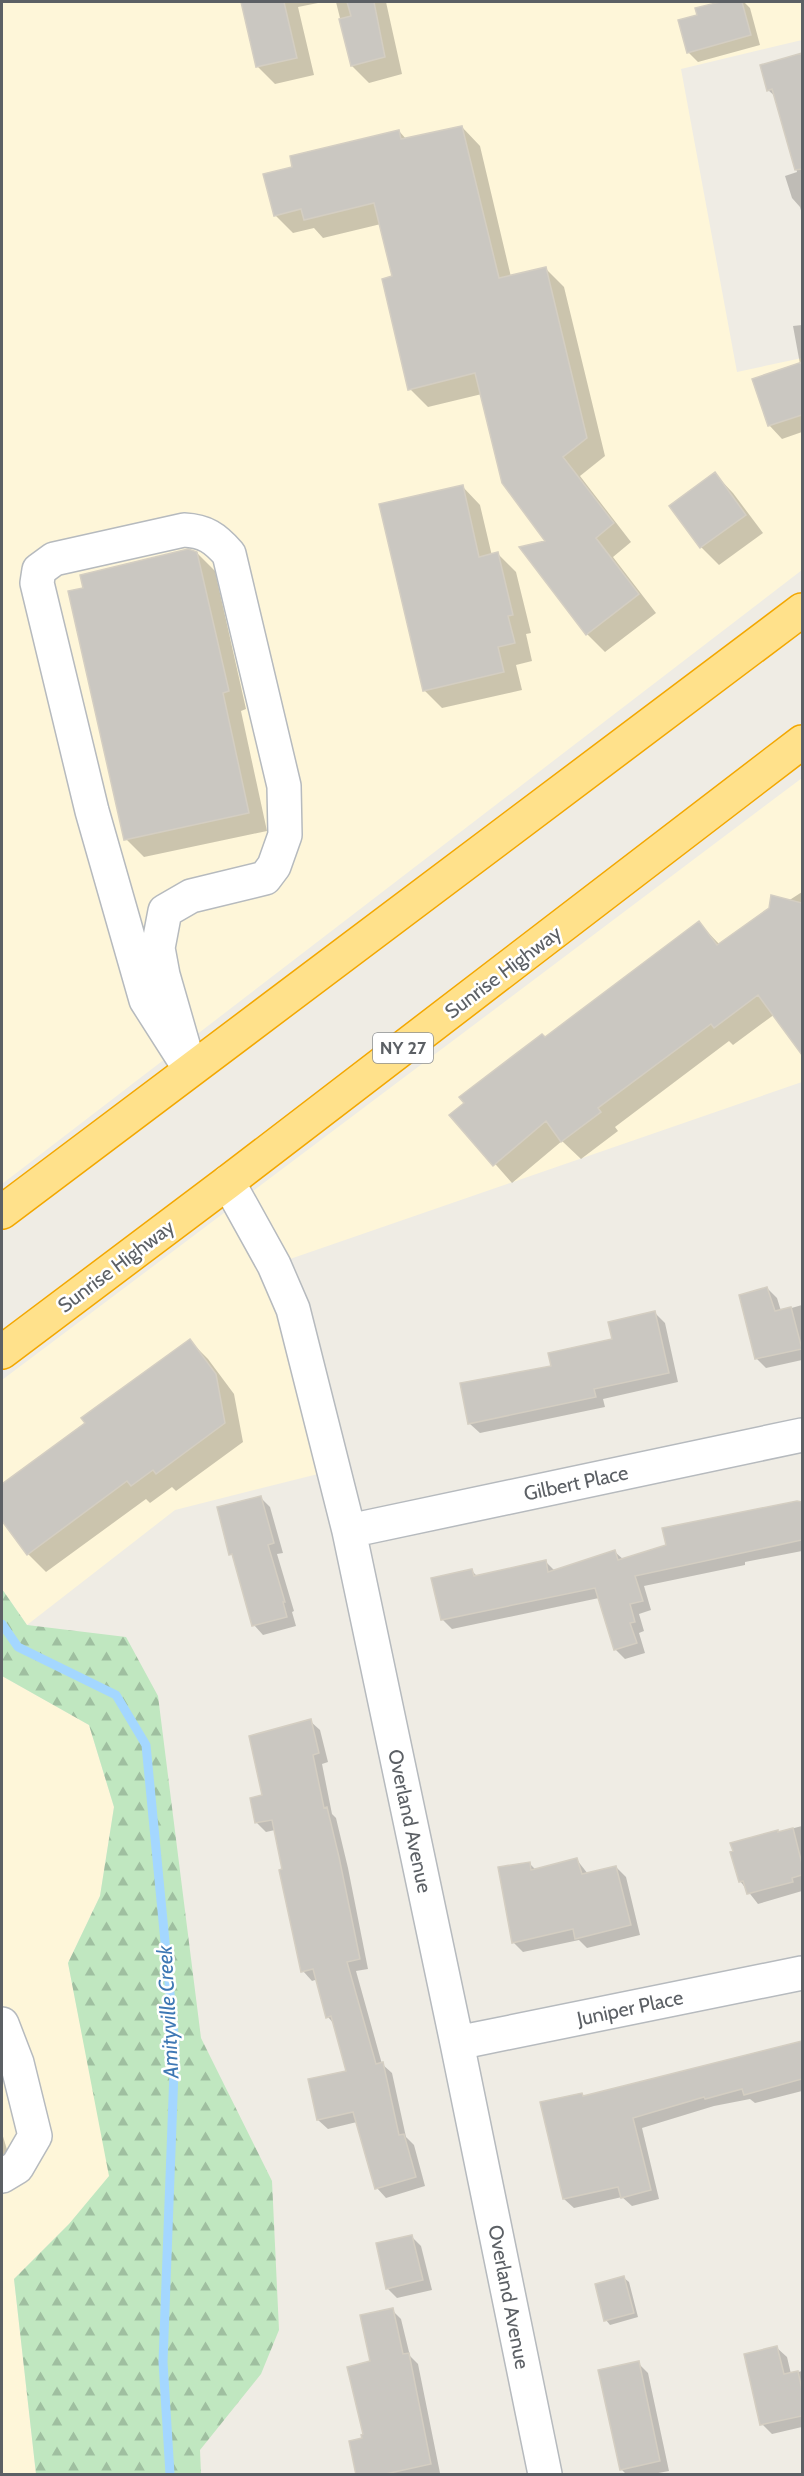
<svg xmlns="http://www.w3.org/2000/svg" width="804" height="2476" font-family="Cabin,sans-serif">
	<defs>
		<pattern id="forest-firs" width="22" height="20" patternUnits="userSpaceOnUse" patternTransform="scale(1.5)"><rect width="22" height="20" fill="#c0e7c0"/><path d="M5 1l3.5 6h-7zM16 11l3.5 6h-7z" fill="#9fbfa0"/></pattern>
	</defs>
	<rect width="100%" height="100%" fill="#efece4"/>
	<!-- commercial -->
	<path fill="#fef6d9" d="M 2,2 L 802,2 L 802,40 L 681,69 L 737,372 L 802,358 L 802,570 L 2,1184 Z
		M 802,778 L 802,1082 L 264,1268 L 322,1473 L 175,1510 L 27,1625 L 2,1589 L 2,1380 Z
		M 2,1676 L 89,1725 L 114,1807 L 100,1896 L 68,1963 L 110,2176 L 69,2224 L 14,2279 L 36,2474 L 2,2474 Z"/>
	<!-- forest -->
	<path fill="url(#forest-firs)" d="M 2,1589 L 27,1625 L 126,1637 L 158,1696 L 201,2038 L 272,2181 L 279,2330 L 261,2374 L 200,2450 L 201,2474 L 36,2474 L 14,2279 L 69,2224 L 109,2176 L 68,1963 L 100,1896 L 114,1807 L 89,1725 L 2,1676 Z"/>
	<!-- shadow -->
	<path fill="#0003" d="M 243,2 L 323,2 L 298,7 L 314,75 L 275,84 L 258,67 Z
		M 336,2 L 386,2 L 402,74 L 369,83 L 352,66 Z
		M 726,2 L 744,2 L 750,8 L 760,45 L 698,62 L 688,52 L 699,16 L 697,9 Z
		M 802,54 L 802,214 L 800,207 L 792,198 L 785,176 L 797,172 L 777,98 L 768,90 L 761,66 Z
		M 462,127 L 480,146 L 511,277 L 546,269 L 564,287 L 605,456 L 580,476 L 631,542 L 613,557 L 656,613 L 605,652 L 587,634 L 482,394 L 428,407 L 410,389 L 393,277 L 381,224 L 323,238 L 314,228 L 293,233 L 275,215 L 294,168 L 399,131 L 407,140 Z
		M 802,325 L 802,432 L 782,439 L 769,425 L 800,364 L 793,326 Z
		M 715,474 L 733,493 L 763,533 L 719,565 L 701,547 Z
		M 462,486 L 480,505 L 492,556 L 498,554 L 516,572 L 531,633 L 526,634 L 532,661 L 516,665 L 522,690 L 442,708 L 424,690 Z
		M 197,553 L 215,571 L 246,709 L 241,711 L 267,831 L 144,857 L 126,839 Z
		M 802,892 L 802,1048 L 775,1014 L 733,1045 L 729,1041 L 615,1127 L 618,1131 L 581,1159 L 562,1141 L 512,1183 L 452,1115 L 545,1038 L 699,923 L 720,945 Z
		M 767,1288 L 777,1298 L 781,1311 L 802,1305 L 802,1360 L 766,1368 L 756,1358 Z
		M 655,1313 L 665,1323 L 678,1382 L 603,1399 L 605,1407 L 480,1433 L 470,1424 L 553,1367 L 614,1341 Z
		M 190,1341 L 208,1359 L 234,1394 L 243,1442 L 176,1491 L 172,1487 L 150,1503 L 146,1499 L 46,1572 L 28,1554 L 2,1519 L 2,1486 L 87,1424 Z
		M 260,1497 L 270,1507 L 283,1553 L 277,1554 L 294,1611 L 292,1612 L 296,1626 L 263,1635 L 254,1625 L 235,1558 L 231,1554 Z
		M 802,1503 L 802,1551 L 745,1562 L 745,1565 L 644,1586 L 651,1610 L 639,1614 L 644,1631 L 639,1633 L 645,1653 L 625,1659 L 615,1649 L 599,1598 L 452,1629 L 442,1619 L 471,1570 L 478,1577 L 545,1561 L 555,1571 L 615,1552 L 624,1560 L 668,1546 L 664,1529 Z
		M 310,1721 L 320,1730 L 328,1762 L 322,1764 L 332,1814 L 336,1818 L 348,1868 L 368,1969 L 356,1971 L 382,2064 L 392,2073 L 406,2137 L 414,2145 L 425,2186 L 386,2198 L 377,2188 L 357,2122 L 328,2129 L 318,2120 L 348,2072 L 335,2025 L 328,2017 L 318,1979 L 312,1981 L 303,1971 L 275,1830 L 266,1832 L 257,1823 L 264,1797 Z
		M 802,1826 L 802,1891 L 758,1904 L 740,1881 L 732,1844 Z
		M 577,1860 L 588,1874 L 616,1867 L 626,1877 L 640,1935 L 587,1948 L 579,1940 L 523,1952 L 513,1942 L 529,1863 L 536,1870 Z
		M 802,2043 L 802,2091 L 755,2103 L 750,2099 L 714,2106 L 642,2128 L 659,2199 L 632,2206 L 622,2197 L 574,2208 L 564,2199 L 542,2103 L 584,2098 Z
		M 2,2133 L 8,2153 L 2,2155 Z
		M 411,2236 L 421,2246 L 432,2290 L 397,2298 L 388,2289 Z
		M 624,2278 L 629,2282 L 638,2317 L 610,2325 L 606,2320 Z
		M 392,2310 L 401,2319 L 410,2356 L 418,2364 L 440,2473 L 357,2474 L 372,2363 Z
		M 777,2348 L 787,2357 L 791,2374 L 802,2371 L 802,2427 L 772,2434 L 762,2424 Z
		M 638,2363 L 648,2373 L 669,2471 L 653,2474 L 626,2474 L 621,2469 Z"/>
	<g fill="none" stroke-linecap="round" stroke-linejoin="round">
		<!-- stream -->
		<path stroke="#a4d7ff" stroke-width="9" d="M 2,1624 L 18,1647 L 116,1695 L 146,1745 L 175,2045 L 163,2362 L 170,2474"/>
	</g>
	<!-- building -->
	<path fill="#cac7c1" stroke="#d4cec2" stroke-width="1.5" d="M 241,2 L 284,2 L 297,58 L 256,67 Z
		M 347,2 L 374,2 L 385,57 L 351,66 L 339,19 L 351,16 Z
		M 720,2 L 742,2 L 751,35 L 687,53 L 678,20 L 697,15 L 695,8 Z
		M 802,53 L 802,169 L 795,170 L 772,89 L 767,91 L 760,65 Z
		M 462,126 L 499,278 L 546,267 L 587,438 L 563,457 L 614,523 L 596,538 L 639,594 L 586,635 L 519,547 L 545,541 L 502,483 L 475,373 L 408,390 L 382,279 L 392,276 L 374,203 L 304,220 L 301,209 L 274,216 L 263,174 L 292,167 L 290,156 L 399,130 L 401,139 Z
		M 802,362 L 802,415 L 768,426 L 752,379 Z
		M 715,472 L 746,515 L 700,548 L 669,506 Z
		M 463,485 L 479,557 L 498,552 L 513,615 L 508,616 L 515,643 L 498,647 L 504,672 L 423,691 L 379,504 Z
		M 188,549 L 197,552 L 229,691 L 223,693 L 249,813 L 124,840 L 68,591 L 83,588 L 80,575 Z
		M 771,895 L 802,903 L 802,1055 L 758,995 L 714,1028 L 711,1024 L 598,1108 L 601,1112 L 561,1142 L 546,1121 L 493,1166 L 449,1115 L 464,1103 L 459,1097 L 542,1034 L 545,1037 L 699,921 L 717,945 L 769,908 Z
		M 767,1287 L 775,1311 L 791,1307 L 802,1349 L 755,1359 L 739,1295 Z
		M 655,1311 L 669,1373 L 594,1389 L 596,1397 L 468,1424 L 460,1383 L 551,1366 L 548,1353 L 612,1339 L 608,1322 Z
		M 190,1339 L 216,1374 L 225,1423 L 156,1474 L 153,1470 L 131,1486 L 127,1481 L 27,1555 L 2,1521 L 2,1484 L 85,1423 L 81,1418 Z
		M 261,1496 L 274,1543 L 268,1545 L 285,1602 L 283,1602 L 287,1617 L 252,1626 L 232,1554 L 229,1555 L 217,1507 Z
		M 797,1501 L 802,1502 L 802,1540 L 635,1576 L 643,1601 L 630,1604 L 635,1622 L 630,1623 L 637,1643 L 614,1650 L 595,1588 L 441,1620 L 431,1578 L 472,1569 L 474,1576 L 546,1560 L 548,1572 L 615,1550 L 618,1560 L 666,1545 L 662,1528 Z
		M 311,1719 L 319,1753 L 313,1755 L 324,1808 L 327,1807 L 339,1857 L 360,1959 L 347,1962 L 376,2064 L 383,2062 L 399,2135 L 404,2134 L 416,2177 L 375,2189 L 353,2112 L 317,2120 L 308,2079 L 346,2071 L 331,2016 L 326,2018 L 313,1969 L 301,1972 L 279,1870 L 282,1869 L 272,1820 L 255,1823 L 250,1798 L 262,1795 L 249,1736 Z
		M 793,1828 L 802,1864 L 802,1875 L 792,1878 L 793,1882 L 747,1894 L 743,1881 L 739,1882 L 730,1852 L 733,1851 L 730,1843 L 778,1830 L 778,1832 Z
		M 577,1858 L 582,1874 L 616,1866 L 631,1925 L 575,1939 L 573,1929 L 512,1943 L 498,1867 L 530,1862 L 531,1870 Z
		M 802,2041 L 802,2079 L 744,2095 L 742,2089 L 705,2099 L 704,2097 L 633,2118 L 651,2190 L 621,2198 L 618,2187 L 563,2199 L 540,2102 L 582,2093 L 583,2096 Z
		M 412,2235 L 423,2280 L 386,2289 L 376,2243 Z
		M 624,2276 L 634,2313 L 604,2321 L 595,2284 Z
		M 393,2308 L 403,2354 L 409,2353 L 431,2464 L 381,2475 L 356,2475 L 349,2441 L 362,2438 L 361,2435 L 363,2434 L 347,2367 L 370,2361 L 360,2315 Z
		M 777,2346 L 784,2374 L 798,2371 L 802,2390 L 802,2416 L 760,2425 L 744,2354 Z
		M 639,2361 L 660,2461 L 620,2470 L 598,2370 Z"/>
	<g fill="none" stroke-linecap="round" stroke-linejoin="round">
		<!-- minor casing -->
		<g stroke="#b6babe" stroke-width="36">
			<path id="minor" d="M 184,530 C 205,531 215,538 229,554 L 284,786 L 285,835 L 274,866 L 265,878 L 191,896 L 165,911 L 158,948 L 163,975 L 190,1069 L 146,1000 L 92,811 L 37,583 L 39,570 L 54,559 Z
				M 228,1182 L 274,1265 L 293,1309 L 349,1531 L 457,2043 L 545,2474
				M 349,1531 L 802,1435
				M 2,2024 L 17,2063 L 35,2136 L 17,2167 L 2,2176
				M 457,2043 L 802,1973"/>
		</g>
		<!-- highway casing -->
		<g stroke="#f3a700" stroke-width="36">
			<path id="highway" d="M 2,1212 L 802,610
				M 2,1352 L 228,1182 L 802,742"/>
		</g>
		<!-- minor -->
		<use href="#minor" stroke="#fff" stroke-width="33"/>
		<!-- highway -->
		<use href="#highway" stroke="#ffe18b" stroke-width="33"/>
	</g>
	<g text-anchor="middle" stroke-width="5" stroke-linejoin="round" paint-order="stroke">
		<!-- shield labels -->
		<rect fill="#fff" stroke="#8d9093" stroke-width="1.5" x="373" y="1033" width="60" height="30" rx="4.5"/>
		<g font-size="18" font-weight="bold" fill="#5c6065">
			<text x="403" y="1054">NY 27</text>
		</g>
		<!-- street labels -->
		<g font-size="20" fill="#5c6065" stroke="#fff">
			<text transform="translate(503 972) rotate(-37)" y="7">Sunrise Highway</text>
			<text transform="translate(116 1266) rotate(-37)" y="7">Sunrise Highway</text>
			<text transform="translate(576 1483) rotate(-12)" y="7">Gilbert Place</text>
			<text transform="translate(410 1821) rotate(78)" y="7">Overland Avenue</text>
			<text transform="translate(630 2008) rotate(-12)" y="7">Juniper Place</text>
			<text transform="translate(509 2297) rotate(79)" y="7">Overland Avenue</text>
		</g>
		<!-- water labels -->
		<g font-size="21" font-style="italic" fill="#3e78b4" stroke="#fff">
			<text transform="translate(168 2012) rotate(-93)" y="7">Amityville Creek</text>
		</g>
	</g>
	<!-- border -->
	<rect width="804" height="2476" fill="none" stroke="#5c6065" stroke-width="6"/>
</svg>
